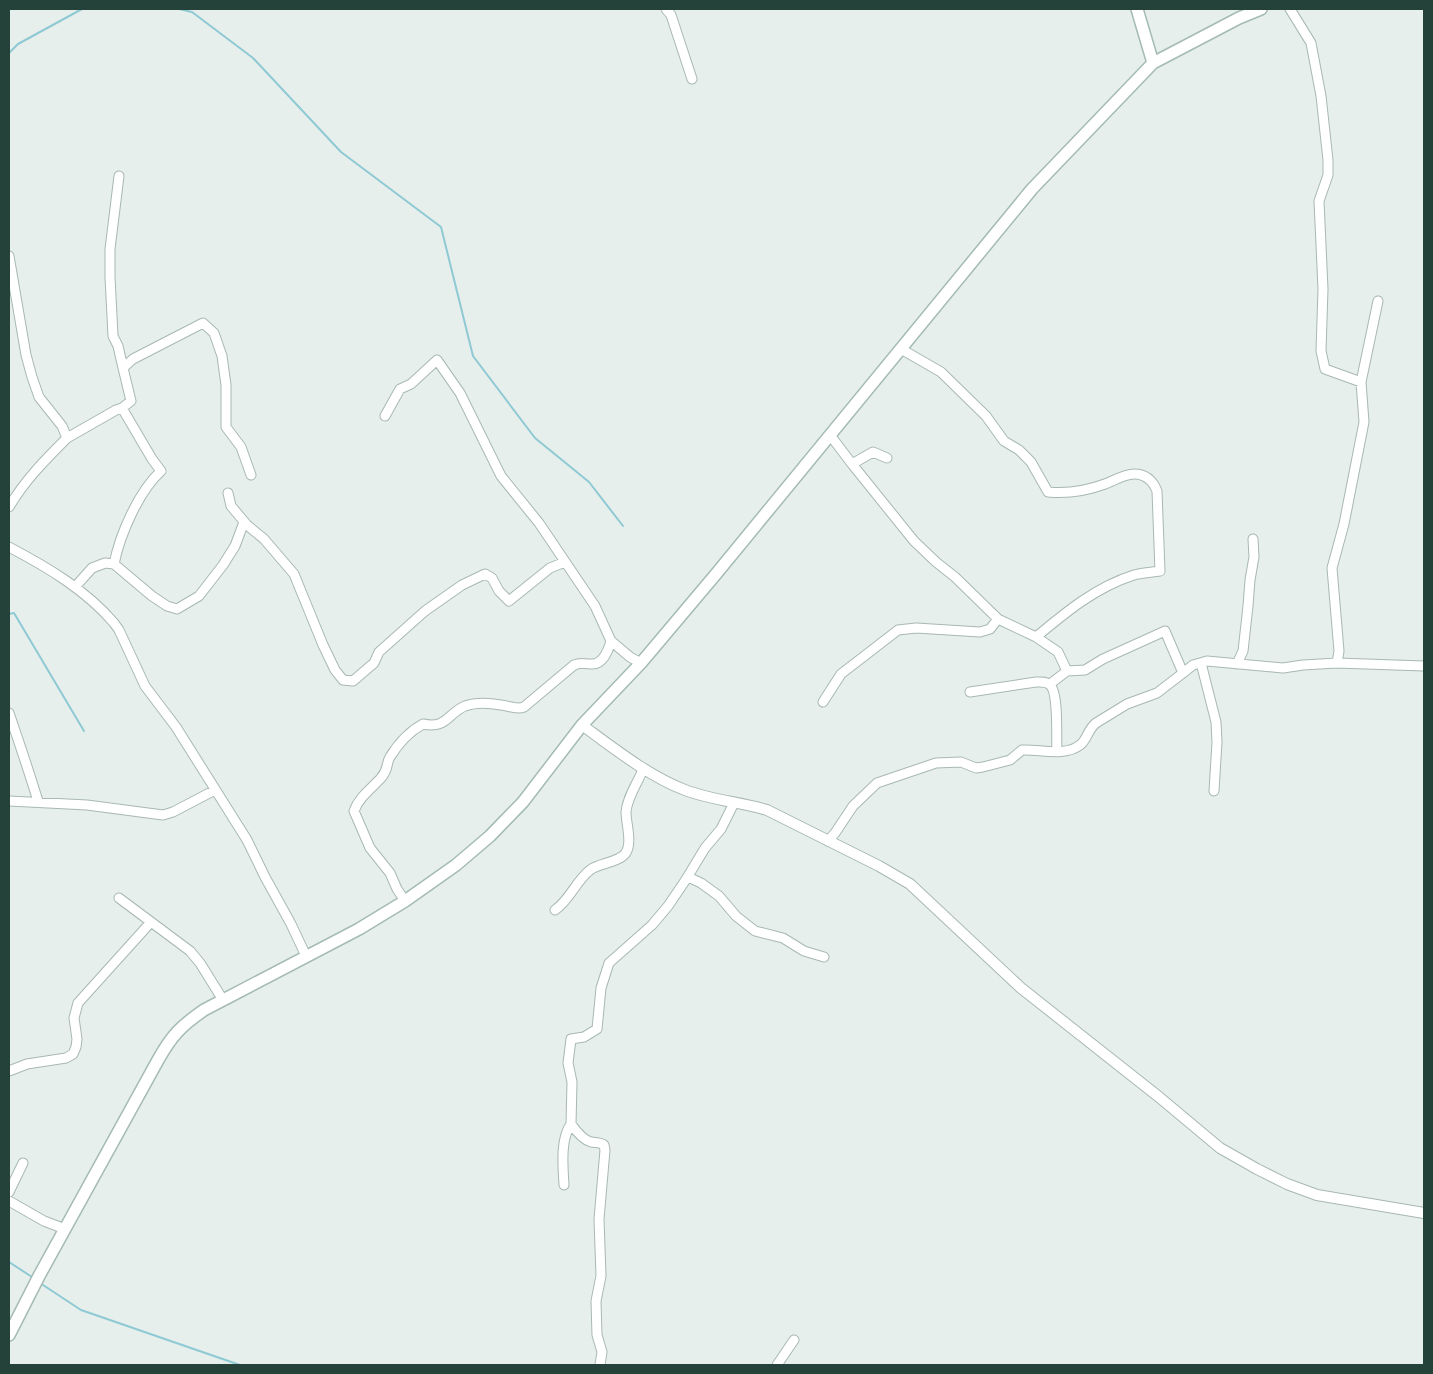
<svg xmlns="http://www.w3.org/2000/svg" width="1433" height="1374" font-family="Karla,sans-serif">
	<rect width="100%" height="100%" fill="#e6efeb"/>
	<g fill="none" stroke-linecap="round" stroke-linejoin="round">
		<!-- stream -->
		<path stroke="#8ec9d4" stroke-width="2" d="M 179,9 L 192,12 L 253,58 L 341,152 L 441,227 L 473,356 L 535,438 L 589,482 L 623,526
			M 9,53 L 18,44 L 82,9
			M 9,614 L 14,613 L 84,731
			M 9,1262 L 32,1277
			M 40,1283 L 81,1310 L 240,1365"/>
		<!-- minor casing -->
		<g stroke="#a8b8b2" stroke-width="11">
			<path id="minor" d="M 666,9 L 671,15 L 692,79
				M 1290,9 L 1311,43 L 1321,96 L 1328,160 L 1328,175 L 1319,201 L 1323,289 L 1321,351 L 1325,369 L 1361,382
				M 119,176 L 110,249 L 110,277 L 113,336 L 118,346 L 123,368
				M 9,256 L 26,355 L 32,377 L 39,397 L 62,426 L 67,438 C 45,460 25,480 9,507
				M 1378,301 L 1361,382 L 1364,422 L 1344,524 L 1332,568 L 1339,651 L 1337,663 L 1424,666
				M 901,349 L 941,372 L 986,416 L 1004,441 L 1019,450 L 1031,462 L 1048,492 C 1068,494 1086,491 1105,484 C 1113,481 1125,474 1134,474 C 1146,474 1153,481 1157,491 L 1160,571 C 1152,572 1142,573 1134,575 C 1096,587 1066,612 1036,637
				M 122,408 L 131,401 L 123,368 L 133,359 L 203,323 L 214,333 L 222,356 L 226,385 L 226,427 L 241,447 L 251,475
				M 385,416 L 400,389 L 411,384 L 437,360 L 460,393 L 501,476 L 539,523 L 595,606 L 611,641 L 630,657 L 641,663
				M 67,438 L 116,410 L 122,408 L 152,459 L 161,471 C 139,491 120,534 114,564
				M 852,464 L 873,452 L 887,458
				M 228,493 L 231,506 L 247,525 L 264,539 L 294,574 L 323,645 L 335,670 L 343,680 L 353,681 L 374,663 L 379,652 L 425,611 L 462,585 L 485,574 L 492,578 L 499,591 L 509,601 L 550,568 L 565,562
				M 9,547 C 47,567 86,590 114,623 L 119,630 L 145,686 L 176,727 L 247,840 L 265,877 L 291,924 L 306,956
				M 75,587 L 92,568 L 105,563 L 114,564 L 152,596 L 167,606 L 177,609 L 199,596 L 223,565 L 235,546 L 244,522
				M 998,619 L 1036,637 L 1058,652 L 1067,671 L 1085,670 L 1103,659 L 1165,631 L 1183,673 L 1193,665 L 1207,661 L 1283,668 L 1303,665 L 1337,663
				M 1201,663 L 1216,722 L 1217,742 L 1214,791
				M 1237,664 L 1243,651 L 1248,606 L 1250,580 L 1254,557 L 1253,539
				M 1050,684 L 1067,671
				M 970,692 L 1036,682 C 1041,682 1046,681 1050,685 C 1059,693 1056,738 1057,751
				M 823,702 L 841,674 L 898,630 L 916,628 L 980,632 L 990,629 L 998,619 L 955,577 L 936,562 L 914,541 L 852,464 L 830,435
				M 9,713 C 19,742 29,772 38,801
				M 9,801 L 87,805 L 163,815 L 173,812 L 215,790
				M 828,841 L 835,833 L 853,806 L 877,783 L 936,763 L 961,762 L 976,768 L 983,767 L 1010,760 L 1022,750 C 1040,749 1065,757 1080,745 C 1087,740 1088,729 1096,723 L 1127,704 L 1157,693 L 1183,673
				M 688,877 L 701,883 L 719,896 L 736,916 L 755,931 L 783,938 L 804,951 L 824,957
				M 119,898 L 190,951 L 200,963 L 223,1000
				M 405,901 L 397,889 L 390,873 L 370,848 L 354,811 C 359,797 372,788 381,778 C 389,769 386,763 390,757 C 398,744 410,731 423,724 C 447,729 448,713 465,706 C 476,702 490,703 501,705 C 510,706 516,710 524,707 L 574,665 C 581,662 583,664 591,664 C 603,665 608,651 611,641
				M 555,910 C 570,900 575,882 590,870 C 599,863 617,863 625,854 C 633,844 626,824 626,812 C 627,797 638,783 643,769
				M 9,1071 L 27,1064 L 66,1058 L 73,1054 L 76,1047 L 77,1039 L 74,1018 L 78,1003 L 151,922
				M 564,1185 C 563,1167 560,1139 571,1124
				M 9,1192 L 23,1163
				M 9,1201 L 44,1221 L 65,1229
				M 600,1365 L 602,1352 L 597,1335 L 596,1301 L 601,1276 L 599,1219 L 605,1150 L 604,1145 C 600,1142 596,1143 591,1142 C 583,1140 576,1131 571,1124 L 572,1082 L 568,1063 L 571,1039 L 584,1037 L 597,1029 L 601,988 L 609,963 L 652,925 L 668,906 L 685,881 L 705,848 L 721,829 L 734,803
				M 777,1365 L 794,1340"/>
		</g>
		<!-- tertiary casing -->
		<g stroke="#a8b8b2" stroke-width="12">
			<path id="tertiary" d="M 582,725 C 612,747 650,777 685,790 C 711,800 740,802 767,810 L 879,866 L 910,884 L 1021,988 L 1159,1097 L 1220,1148 L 1257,1169 L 1287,1184 L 1317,1195 L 1424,1213"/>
		</g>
		<!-- secondary casing -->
		<g stroke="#a4bbb3" stroke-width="14">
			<path id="secondary" d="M 1137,9 L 1153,63
				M 9,1335 L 39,1276 L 158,1060 C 172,1035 181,1026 204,1010 L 359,929 L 405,901 L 456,865 L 490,836 L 523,802 L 582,725 L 641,663 L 716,574 L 1032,189 L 1153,63 L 1239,18 L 1261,9"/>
		</g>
		<!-- minor -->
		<use href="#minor" stroke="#fff" stroke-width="9"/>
		<!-- tertiary -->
		<use href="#tertiary" stroke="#fff" stroke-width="10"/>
		<!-- secondary -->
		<use href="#secondary" stroke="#fff" stroke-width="11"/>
	</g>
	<!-- border -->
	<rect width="1433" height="1374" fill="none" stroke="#24423a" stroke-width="20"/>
</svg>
